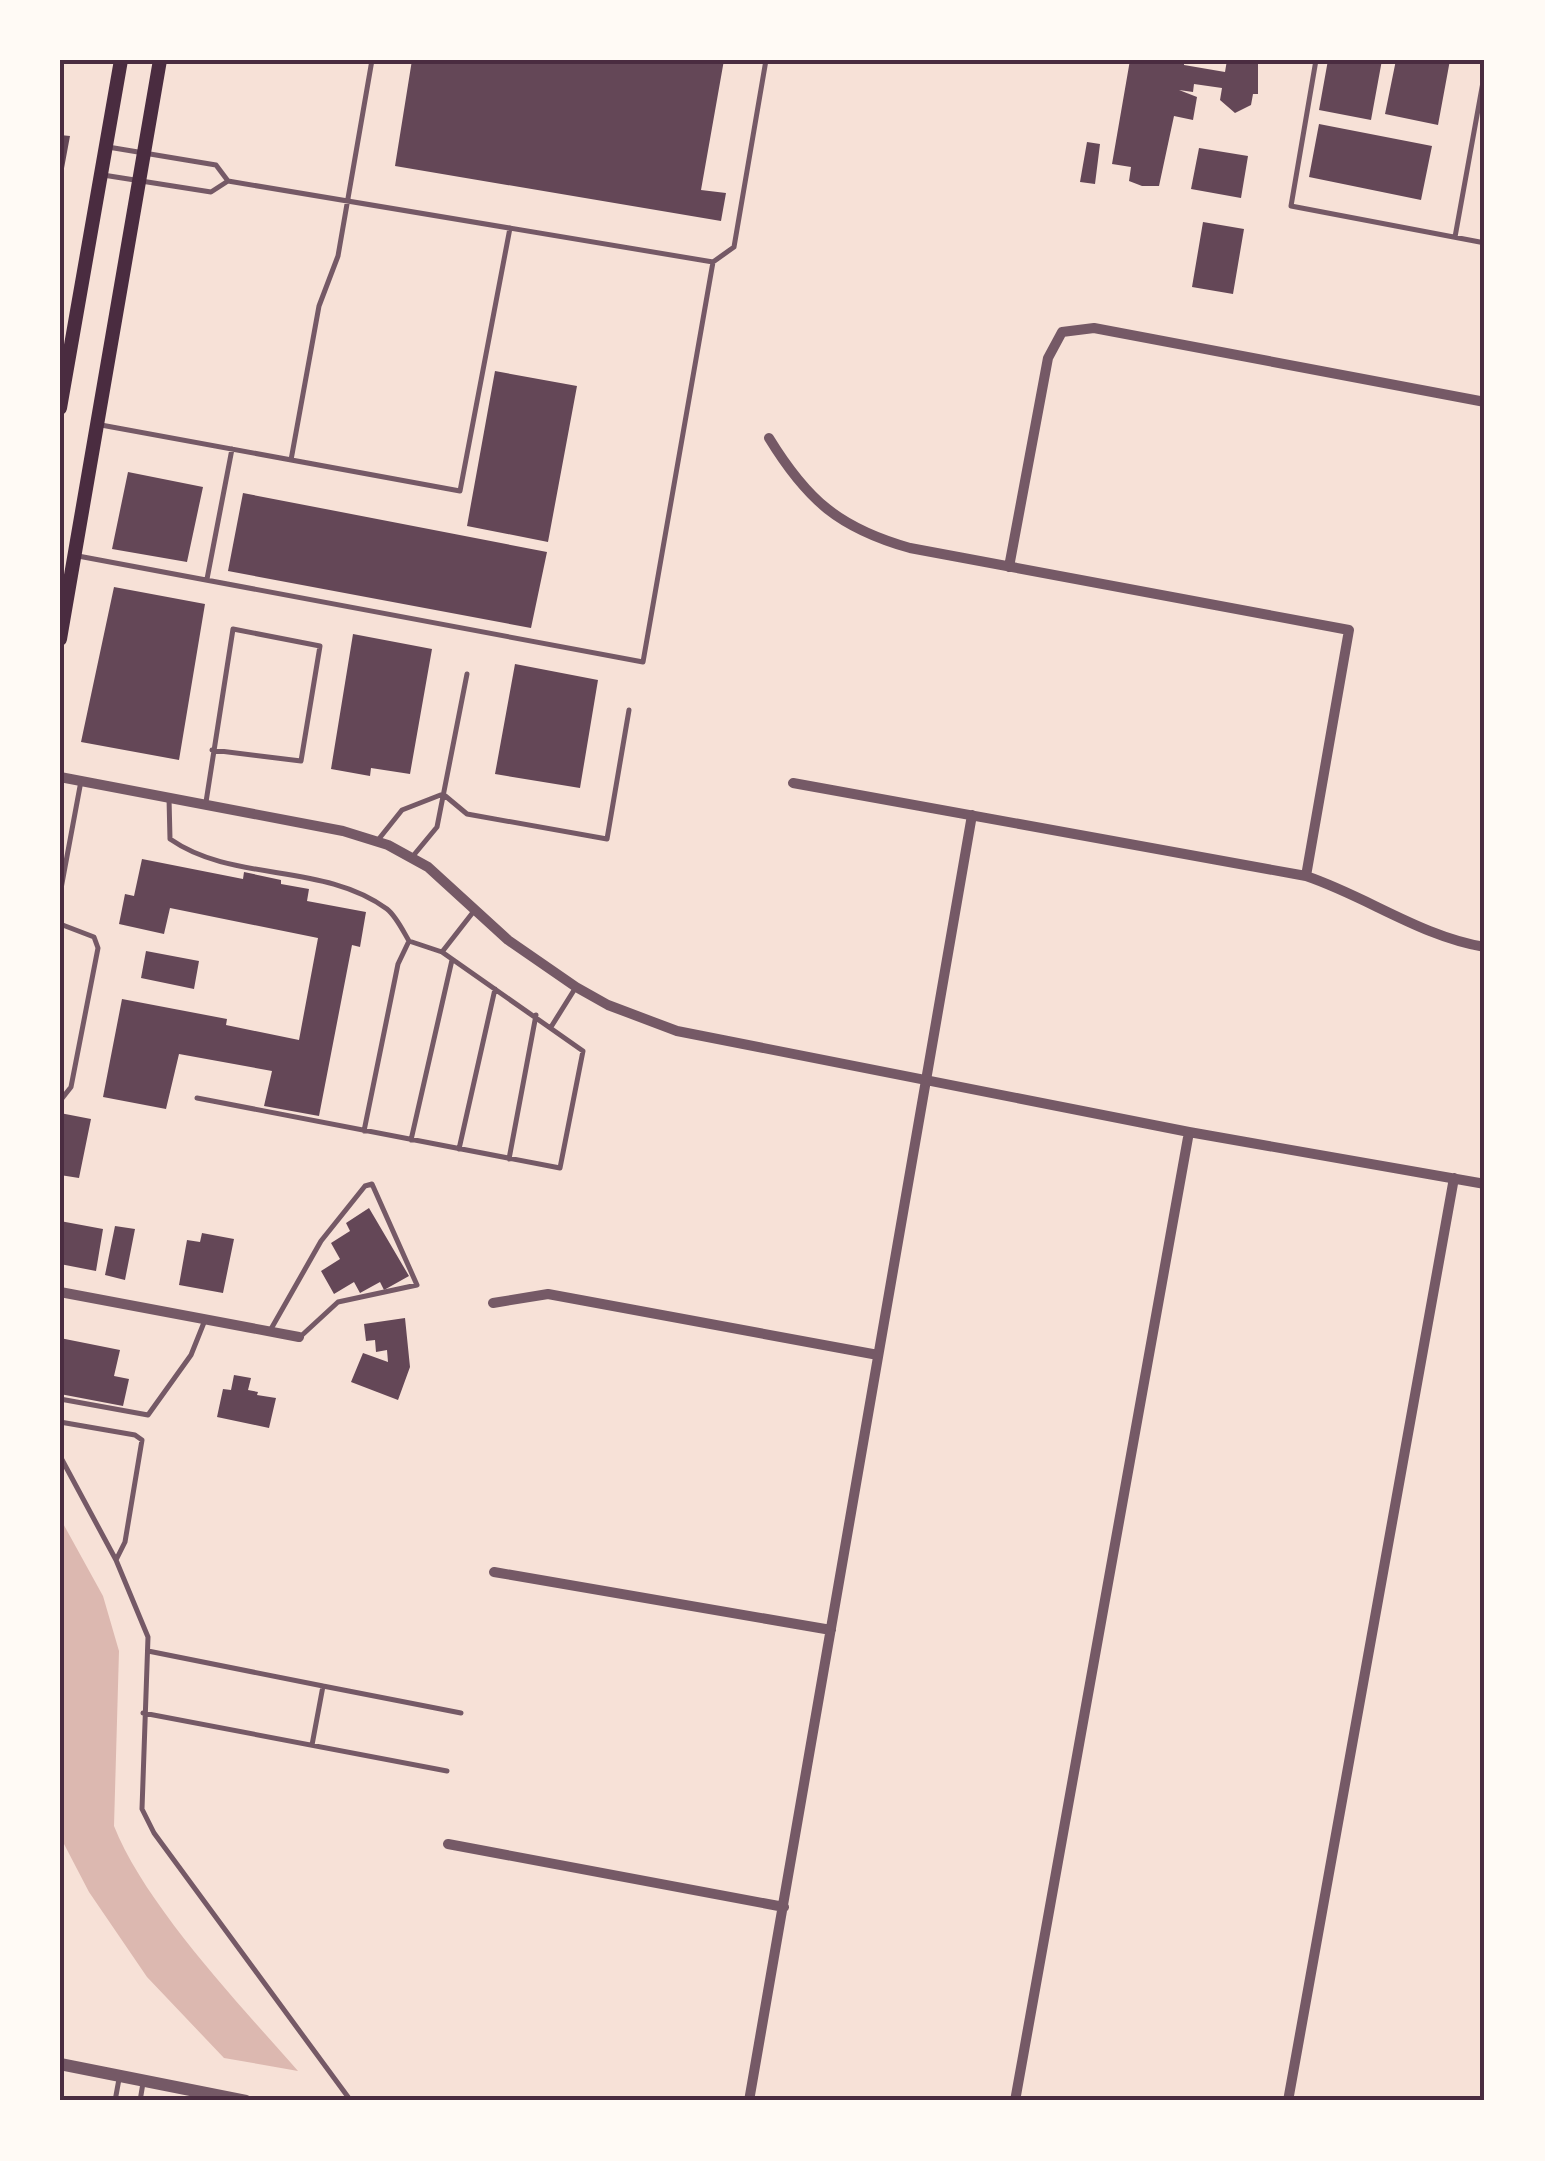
<svg xmlns="http://www.w3.org/2000/svg" width="1545" height="2161" font-family="'Asap Condensed',sans-serif">
	<rect width="100%" height="100%" fill="#f7e1d7"/>
	<!-- water -->
	<path fill="#dcb8b0" d="M 60,1518 L 103,1596 L 119,1651 L 114,1826 C 145,1905 241,2006 298,2071 L 224,2058 L 147,1977 L 89,1892 L 64,1844 Z"/>
	<!-- building -->
	<path fill="#644757" d="M 412,60 L 724,60 L 701,190 L 726,193 L 721,221 L 395,166 Z
		M 1130,60 L 1184,60 L 1184,65 L 1225,72 L 1227,60 L 1258,60 L 1258,94 L 1253,94 L 1251,105 L 1235,113 L 1220,100 L 1222,88 L 1194,84 L 1193,92 L 1179,90 L 1197,97 L 1193,120 L 1174,116 L 1159,186 L 1142,186 L 1129,181 L 1131,167 L 1112,164 Z
		M 1328,60 L 1382,60 L 1371,120 L 1319,110 Z
		M 1396,60 L 1450,60 L 1438,125 L 1385,114 Z
		M 1319,124 L 1432,146 L 1421,200 L 1309,177 Z
		M 60,135 L 70,136 L 62,179 L 60,179 Z
		M 1087,142 L 1100,144 L 1095,184 L 1080,182 Z
		M 1199,148 L 1248,156 L 1241,198 L 1191,189 Z
		M 1203,222 L 1244,229 L 1233,294 L 1192,287 Z
		M 495,371 L 577,386 L 548,542 L 467,526 Z
		M 128,472 L 203,487 L 187,562 L 112,549 Z
		M 243,493 L 547,552 L 531,628 L 228,571 Z
		M 114,587 L 205,604 L 179,760 L 81,742 Z
		M 353,634 L 432,649 L 410,774 L 371,768 L 370,776 L 331,769 Z
		M 515,664 L 598,680 L 580,788 L 495,774 Z
		M 142,859 L 243,879 L 244,872 L 281,880 L 281,884 L 309,889 L 307,901 L 366,912 L 360,947 L 352,945 L 319,1116 L 264,1106 L 272,1071 L 179,1054 L 166,1109 L 103,1097 L 122,999 L 227,1019 L 226,1025 L 299,1040 L 318,938 L 170,908 L 164,934 L 119,924 L 125,894 L 134,896 Z
		M 146,951 L 199,961 L 194,989 L 141,978 Z
		M 60,1113 L 91,1119 L 79,1178 L 60,1175 Z
		M 369,1208 L 409,1276 L 384,1290 L 380,1282 L 360,1293 L 354,1282 L 334,1294 L 321,1271 L 340,1259 L 331,1243 L 350,1231 L 346,1223 Z
		M 60,1221 L 103,1229 L 96,1271 L 60,1264 Z
		M 115,1226 L 135,1229 L 125,1280 L 105,1275 Z
		M 202,1233 L 234,1239 L 223,1293 L 179,1285 L 187,1240 L 200,1242 Z
		M 405,1318 L 410,1367 L 398,1400 L 351,1382 L 363,1353 L 388,1362 L 387,1350 L 376,1352 L 375,1340 L 366,1341 L 364,1324 Z
		M 60,1338 L 120,1350 L 114,1376 L 129,1379 L 123,1406 L 60,1394 Z
		M 234,1375 L 251,1378 L 248,1390 L 258,1392 L 257,1395 L 276,1398 L 269,1428 L 217,1417 L 223,1389 L 231,1390 Z"/>
	<g fill="none" stroke-linecap="round" stroke-linejoin="round">
		<!-- service -->
		<path stroke="#755966" stroke-width="5" d="M 1316,60 L 1291,206 L 1485,243
			M 103,175 L 211,192 L 228,181 L 216,165 L 108,147
			M 228,181 L 713,262 L 734,247 L 766,60
			M 1455,237 L 1485,71
			M 101,425 L 460,491 L 510,228
			M 291,460 L 319,306 L 338,256 L 372,60
			M 78,556 L 643,662 L 713,262
			M 207,579 L 232,449
			M 443,794 L 467,814 L 607,839 L 629,710
			M 169,798 L 170,839 C 233,883 323,862 387,909 C 396,916 403,931 409,941 L 442,952 L 583,1051 L 560,1168 L 197,1098
			M 206,802 L 233,629 L 320,646 L 301,761 L 212,750
			M 378,840 L 402,810 L 443,794
			M 413,856 L 437,827 L 467,674
			M 60,894 L 81,781
			M 60,924 L 94,937 L 98,948 L 71,1087 L 60,1101
			M 442,952 L 474,911
			M 551,1027 L 576,987
			M 364,1131 L 398,964 L 409,941
			M 411,1140 L 452,960
			M 459,1149 L 495,989
			M 509,1159 L 536,1015
			M 271,1329 L 321,1241 L 365,1186 L 372,1184 L 417,1285 L 338,1302 L 300,1337
			M 60,1399 L 148,1415 L 191,1355 L 205,1320
			M 60,1422 L 135,1435 L 142,1440 L 125,1542 L 116,1560 L 60,1456
			M 116,1560 L 148,1637 L 142,1809 L 154,1833 L 351,2101
			M 148,1651 L 323,1686
			M 143,1713 L 447,1771
			M 312,1745 L 323,1686 L 461,1713
			M 115,2101 L 119,2079
			M 140,2101 L 143,2083"/>
		<!-- minor -->
		<path stroke="#755966" stroke-width="10" d="M 769,438 C 807,500 839,528 910,548 L 1349,630 L 1306,876
			M 1009,567 L 1048,358 L 1062,332 L 1094,328 L 1485,402
			M 60,777 L 343,831 L 388,845 L 428,867 L 508,940 L 576,987 L 608,1005 L 677,1031 L 1189,1132 L 1485,1184
			M 793,783 L 1306,876 C 1368,897 1420,936 1485,947
			M 60,1292 L 299,1337
			M 493,1303 L 548,1294 L 878,1355
			M 494,1572 L 831,1630
			M 448,1844 L 784,1907
			M 749,2101 L 972,815
			M 1015,2101 L 1189,1132
			M 1288,2101 L 1454,1178"/>
		<!-- tertiary -->
		<path stroke="#755966" stroke-width="12" d="M 60,2064 L 246,2101"/>
		<!-- secondary -->
		<path stroke="#4a2c40" stroke-width="14" d="M 60,408 L 121,60
			M 60,639 L 160,60"/>
	</g>
	<!-- border -->
	<rect width="1545" height="2161" fill="none" stroke="#fffaf5" stroke-width="125"/>
	<rect x="62" y="62" width="1420" height="2036" fill="none" stroke="#4a2c40" stroke-width="4"/>
</svg>
